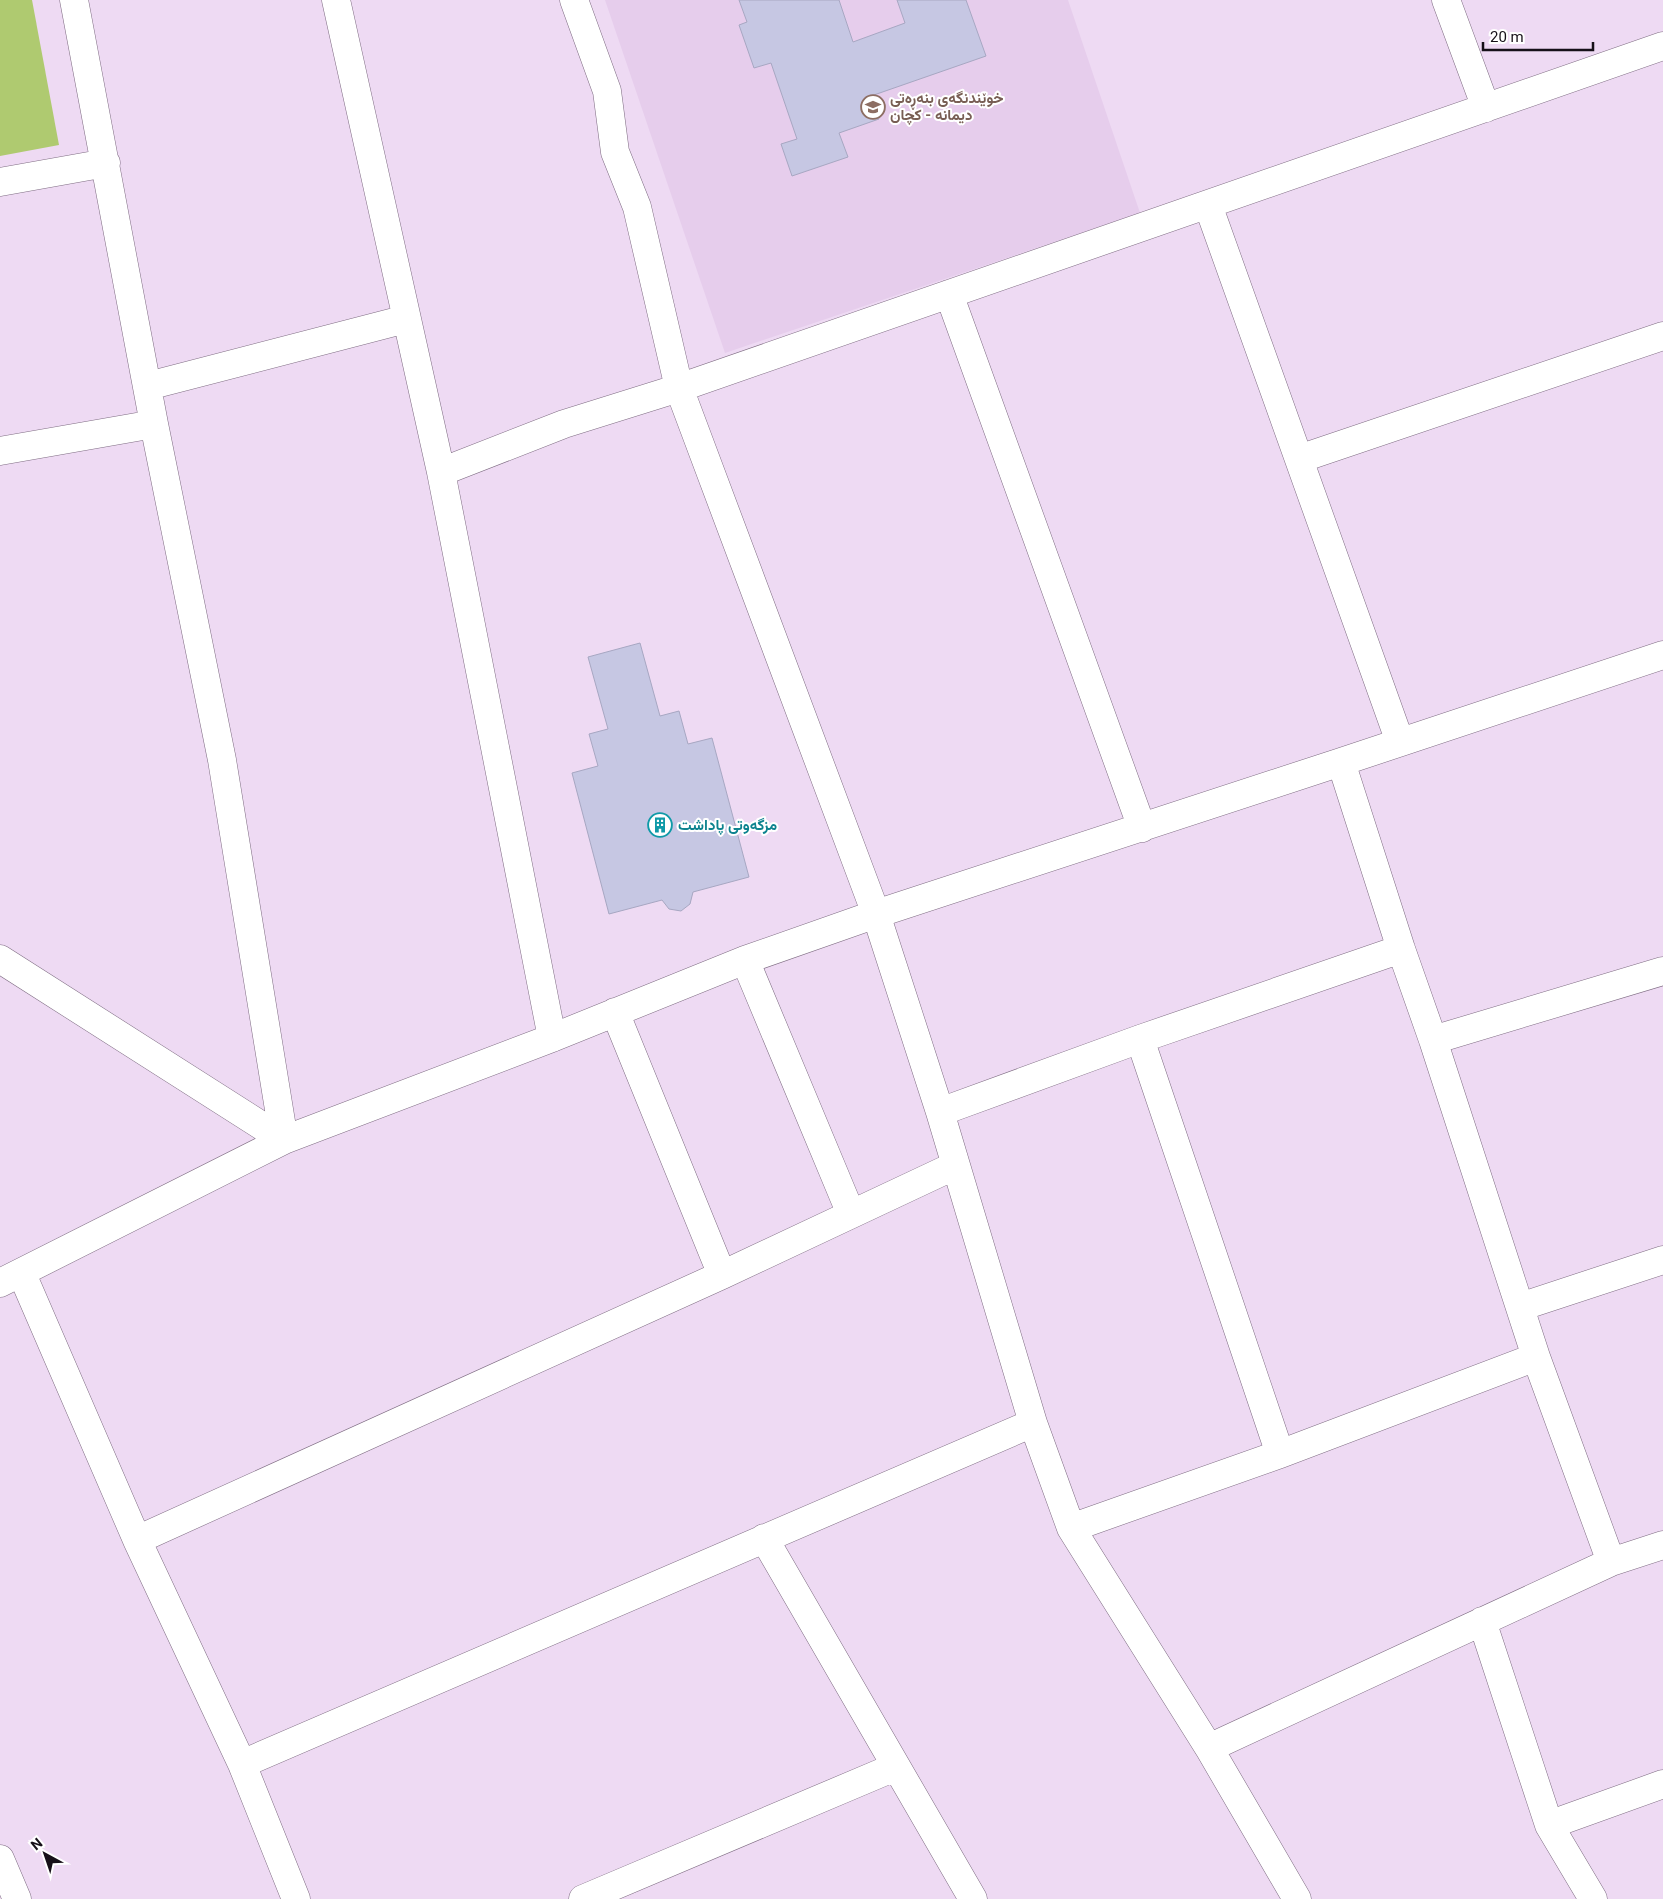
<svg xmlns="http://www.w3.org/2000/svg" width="1663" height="1899" font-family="Roboto,Vazirmatn,sans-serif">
	<rect width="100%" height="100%" fill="#eedaf3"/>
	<!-- built -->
	<path fill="#e6cdec" d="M 605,0 L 1068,0 L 1140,213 L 725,353 Z"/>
	<!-- green -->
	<path fill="#afca70" d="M 0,0 L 32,0 L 59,145 L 0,156 Z"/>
	<!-- building -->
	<path fill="#c6c7e3" stroke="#a7a7c2" d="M 739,0 L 839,0 L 853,42 L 905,23 L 897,0 L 966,0 L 986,56 L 871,96 L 879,119 L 839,133 L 848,157 L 792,176 L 781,144 L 797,139 L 771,63 L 754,68 L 739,25 L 747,22 Z
		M 640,643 L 660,716 L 679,711 L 688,744 L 712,738 L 749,877 L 693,892 L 690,904 L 681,911 L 669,909 L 662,900 L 609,914 L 572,773 L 598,766 L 589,734 L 608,729 L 588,657 Z"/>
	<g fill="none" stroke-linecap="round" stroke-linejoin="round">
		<!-- street casing -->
		<g stroke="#7f6d83" stroke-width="29">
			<path id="street" d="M 336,0 L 441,472 L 552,1038
				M 574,0 L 607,91 L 615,152 L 637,207 L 679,388 L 876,914 L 940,1112 L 1033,1423 L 1071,1528 L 1209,1748 L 1297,1899
				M 1446,0 L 1486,108
				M 0,182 L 106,163
				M 1208,205 L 1400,742
				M 949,294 L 1142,828
				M 148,386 L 406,319
				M 0,451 L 154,424
				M 1299,459 L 1663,336
				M 441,472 L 564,424 L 679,388 L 1663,46
				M 0,959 L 284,1140 L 552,1038 L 745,960 L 876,914 L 1341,762
				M 745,960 L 851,1214
				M 615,1012 L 722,1275
				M 1140,1039 L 1280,1454
				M 1433,1040 L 1663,971
				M 940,1112 L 1140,1039 L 1401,949
				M 22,1274 L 137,1540 L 242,1764 L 296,1899
				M 0,1283 L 284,1140 L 222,760 L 154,424 L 74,0
				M 1520,1307 L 1663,1260
				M 1071,1528 L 1280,1454 L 1536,1357
				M 764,1538 L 973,1899
				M 137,1540 L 722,1275 L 954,1166
				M 1611,1562 L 1536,1357 L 1433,1040 L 1401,949 L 1341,762 L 1663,655
				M 1482,1621 L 1549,1825 L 1593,1899
				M 1209,1748 L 1611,1562 L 1663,1545
				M 242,1764 L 1033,1423
				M 1549,1825 L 1663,1784
				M 0,1859 L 17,1899
				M 583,1899 L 895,1767"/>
		</g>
		<!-- street -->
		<use href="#street" stroke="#fff" stroke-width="28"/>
	</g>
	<!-- icons -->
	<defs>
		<g id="school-ring" transform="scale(1.25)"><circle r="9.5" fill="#fff" stroke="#8d6e63" stroke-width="1.5"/><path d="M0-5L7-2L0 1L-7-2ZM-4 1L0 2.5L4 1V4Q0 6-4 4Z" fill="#8d6e63"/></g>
		<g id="building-ring" transform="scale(1.25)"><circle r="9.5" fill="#fff" stroke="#0f9aa8" stroke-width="1.5"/><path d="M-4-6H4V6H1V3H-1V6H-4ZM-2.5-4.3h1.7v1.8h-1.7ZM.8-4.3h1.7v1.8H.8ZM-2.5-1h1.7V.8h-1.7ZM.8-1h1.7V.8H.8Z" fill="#0f9aa8"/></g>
	</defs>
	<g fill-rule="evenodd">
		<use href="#school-ring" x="873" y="107"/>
		<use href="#building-ring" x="660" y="825"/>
	</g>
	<g text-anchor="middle" stroke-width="4" stroke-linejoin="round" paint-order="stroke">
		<!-- education labels -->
		<g font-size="15" font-weight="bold" fill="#785e54" stroke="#fff" text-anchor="start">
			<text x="890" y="103">خوێندنگەی بنەڕەتی<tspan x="890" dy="17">دیمانە - کچان</tspan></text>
		</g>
		<!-- culture labels -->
		<g font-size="15" font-weight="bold" fill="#0d838f" stroke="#fff" text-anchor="start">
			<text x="678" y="830">مزگەوتی پاداشت</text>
		</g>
	</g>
	<!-- north arrow -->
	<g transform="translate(45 1854) rotate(320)" stroke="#ffffff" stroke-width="4" paint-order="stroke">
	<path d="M0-4L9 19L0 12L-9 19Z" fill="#161018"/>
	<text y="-8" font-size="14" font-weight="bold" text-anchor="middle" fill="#161018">N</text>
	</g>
	<!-- scale -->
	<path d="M1483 42v8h110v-8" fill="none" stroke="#161018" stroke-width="2.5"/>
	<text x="1490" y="42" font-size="15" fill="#161018" stroke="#ffffff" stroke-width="4" paint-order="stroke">20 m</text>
</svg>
